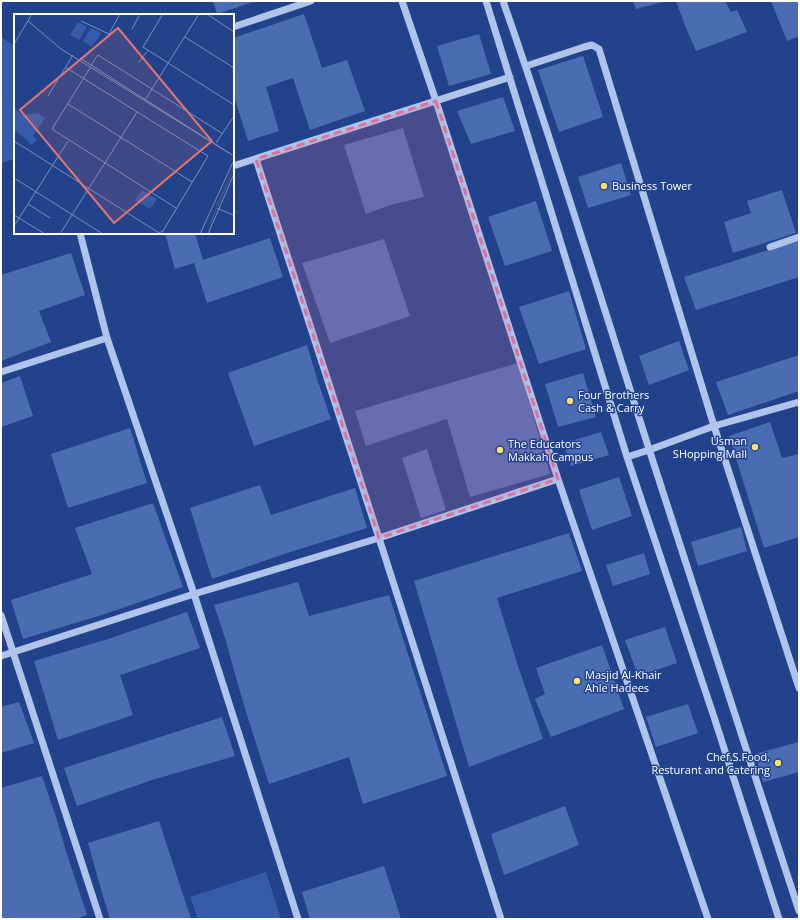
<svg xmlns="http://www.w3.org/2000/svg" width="800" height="920" font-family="'Open Sans',sans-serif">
	<rect width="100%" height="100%" fill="#22438c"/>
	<!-- green -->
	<path fill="#355ba9" d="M 1,37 L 15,46 L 15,159 L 1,163 Z
		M 266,872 L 281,919 L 198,919 L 190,897 Z"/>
	<!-- building -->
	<path fill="#4a6cb3" d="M 213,1 L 256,1 L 217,14 Z
		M 633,1 L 663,1 L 663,2 L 636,9 Z
		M 676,1 L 725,1 L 731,12 L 737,10 L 747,32 L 696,51 L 686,28 Z
		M 771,1 L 799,1 L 799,36 L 787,41 Z
		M 304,14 L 322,68 L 347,60 L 365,111 L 310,130 L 293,78 L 266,87 L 279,131 L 248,141 L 233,93 L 233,38 Z
		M 479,34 L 491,74 L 449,86 L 437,46 Z
		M 583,56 L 603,117 L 559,132 L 538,70 Z
		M 503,97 L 515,131 L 471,144 L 457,111 Z
		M 403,128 L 424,197 L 390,205 L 366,214 L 344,145 Z
		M 621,163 L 631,195 L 588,208 L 578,177 Z
		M 782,190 L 796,233 L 733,253 L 724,222 L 751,213 L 747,201 Z
		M 536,201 L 552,251 L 505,266 L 488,217 Z
		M 165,233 L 195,233 L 203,260 L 270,238 L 283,277 L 207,303 L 194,263 L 175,269 Z
		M 384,239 L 410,316 L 330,343 L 302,263 Z
		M 799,240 L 799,277 L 696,310 L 684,277 Z
		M 71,253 L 85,295 L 39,311 L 51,342 L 1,361 L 1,275 Z
		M 569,291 L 586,349 L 539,364 L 519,307 Z
		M 679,341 L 689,370 L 649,385 L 639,356 Z
		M 307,345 L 318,382 L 331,419 L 254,446 L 228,373 Z
		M 799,355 L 799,391 L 728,415 L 716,382 Z
		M 518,363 L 550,474 L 470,497 L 447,419 L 366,446 L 355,411 Z
		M 583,373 L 596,417 L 558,427 L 545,384 Z
		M 20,376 L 33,416 L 1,427 L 1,383 Z
		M 770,422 L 782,458 L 799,454 L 799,537 L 764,548 L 729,436 Z
		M 130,428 L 147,483 L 68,508 L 51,454 Z
		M 601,432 L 609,455 L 571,466 L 564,443 Z
		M 427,449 L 446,510 L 421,518 L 402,458 Z
		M 619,477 L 632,516 L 592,530 L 579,490 Z
		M 260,485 L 271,515 L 355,488 L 367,528 L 284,554 L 212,579 L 190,508 Z
		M 153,503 L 183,587 L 105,614 L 23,639 L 11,600 L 92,574 L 75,528 Z
		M 741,527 L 747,551 L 698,566 L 691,542 Z
		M 569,533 L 582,571 L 497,598 L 518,666 L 543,739 L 469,767 L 414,581 Z
		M 644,553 L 650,574 L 613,586 L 606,565 Z
		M 298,582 L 309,616 L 389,595 L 447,776 L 363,804 L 349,757 L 269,784 L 247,715 L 236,678 L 226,641 L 214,605 Z
		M 187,612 L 200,648 L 120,675 L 133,715 L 58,740 L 34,661 L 108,639 Z
		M 665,627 L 677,663 L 638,676 L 625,640 Z
		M 602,645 L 624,709 L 551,737 L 535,699 L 545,694 L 536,668 Z
		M 19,702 L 34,743 L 1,753 L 1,707 Z
		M 688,704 L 698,733 L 656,747 L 646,717 Z
		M 222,717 L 235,756 L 152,780 L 77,806 L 64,768 Z
		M 799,742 L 799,772 L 763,782 L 755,754 Z
		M 42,776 L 56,817 L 66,851 L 87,915 L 76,919 L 1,919 L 1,788 Z
		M 565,806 L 579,845 L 504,875 L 491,834 Z
		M 159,821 L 191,919 L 110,919 L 98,879 L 88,843 Z
		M 384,866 L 401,919 L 310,919 L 302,892 Z"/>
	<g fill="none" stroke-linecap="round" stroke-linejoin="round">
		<!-- minor -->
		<path stroke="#afc3eb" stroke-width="7" d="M 402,1 L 436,101 L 558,479 L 708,919
			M 486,1 L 627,457 L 714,717 L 779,919
			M 503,1 C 555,149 601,299 649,449 C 698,603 749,757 799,911
			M 233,27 L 311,1
			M 526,66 L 584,47 L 592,45 L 599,49 L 714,426 L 799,688
			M 256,159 L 379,538 L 501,919
			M 233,166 L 510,77
			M 80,233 L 107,338 L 194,594 L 298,919
			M 770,247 L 799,237
			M 1,372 L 107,338
			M 627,457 L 649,450 L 714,426 L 799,402
			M 1,615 L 100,919
			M 1,656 L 194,594 L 379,538 L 558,479"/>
	</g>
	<!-- marked area -->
	<path fill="#da749d" fill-opacity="0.2" stroke="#da749d" stroke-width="3" stroke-dasharray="8 5" stroke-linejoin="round" d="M 436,101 L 558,479 L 379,538 L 256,159 Z"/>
	<!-- markers -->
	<g fill="#f7e171" stroke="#22438c" stroke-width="1.5">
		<circle cx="604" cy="186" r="4"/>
		<circle cx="570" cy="401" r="4"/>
		<circle cx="755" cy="447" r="4"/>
		<circle cx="500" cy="450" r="4"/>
		<circle cx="577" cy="681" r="4"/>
		<circle cx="778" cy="763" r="4"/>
	</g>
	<g text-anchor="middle" stroke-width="3" stroke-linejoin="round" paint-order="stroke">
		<!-- poi labels -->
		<g font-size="11" fill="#fff" stroke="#22438c" text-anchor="start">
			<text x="612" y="190">Business Tower</text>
			<text x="578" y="399">Four Brothers<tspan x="578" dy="13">Cash &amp; Carry</tspan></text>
			<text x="747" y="445" text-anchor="end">Usman<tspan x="747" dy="13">SHopping Mall</tspan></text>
			<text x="508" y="448">The Educators<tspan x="508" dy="13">Makkah Campus</tspan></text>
			<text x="585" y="679">Masjid Al-Khair<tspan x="585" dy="13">Ahle Hadees</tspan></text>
			<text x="770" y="761" text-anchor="end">Chef.S.Food,<tspan x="770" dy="13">Resturant and Catering</tspan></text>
		</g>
	</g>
	<!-- overview -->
	<g transform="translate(14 14)">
		<rect width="220" height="220" fill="#22438c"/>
		<path d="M 64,8 L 73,13 L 65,26 L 56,21 ZM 77,14 L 87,19 L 78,33 L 69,27 ZM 0,95 L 10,101 L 24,99 L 31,104 L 19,122 L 23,125 L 18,131 L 0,115 ZM 128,176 L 143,185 L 136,195 L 121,186 Z" fill="#355ba9"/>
		<path fill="none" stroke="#3b5489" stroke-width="2" d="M 203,192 L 220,155M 196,211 L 202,195"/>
		<path fill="none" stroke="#7a8eba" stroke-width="1" d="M 149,0 L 129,33 L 220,91M 193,0 L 220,18M 14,7 L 47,35 L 220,142M 67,7 L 95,20 L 106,0M 118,15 L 126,0M 171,23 L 220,54M 0,30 L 18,0M 66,44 L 215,139M 125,48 L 134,36M 77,51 L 84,41 L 209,120M 76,54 L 38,115 L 162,194M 34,82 L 59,41M 131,86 L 185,0M 54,90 L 178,168M 0,127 L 145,219 L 149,217 L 194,142 L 51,53M 202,129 L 220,102M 0,164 L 89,220M 14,190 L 36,204M 203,194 L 219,201M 0,201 L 31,220M 0,212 L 54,127M 46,220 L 123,98M 186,220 L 220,146M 194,220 L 220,160"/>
		<path fill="#e47373" fill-opacity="0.15" stroke="#e47373" stroke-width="2" d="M 104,14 L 198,127 L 100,209 L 6,96 Z"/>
		<rect width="220" height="220" fill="none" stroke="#fff" stroke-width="2"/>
	</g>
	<!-- border -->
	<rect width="800" height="920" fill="none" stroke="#ffffff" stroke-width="4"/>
</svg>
